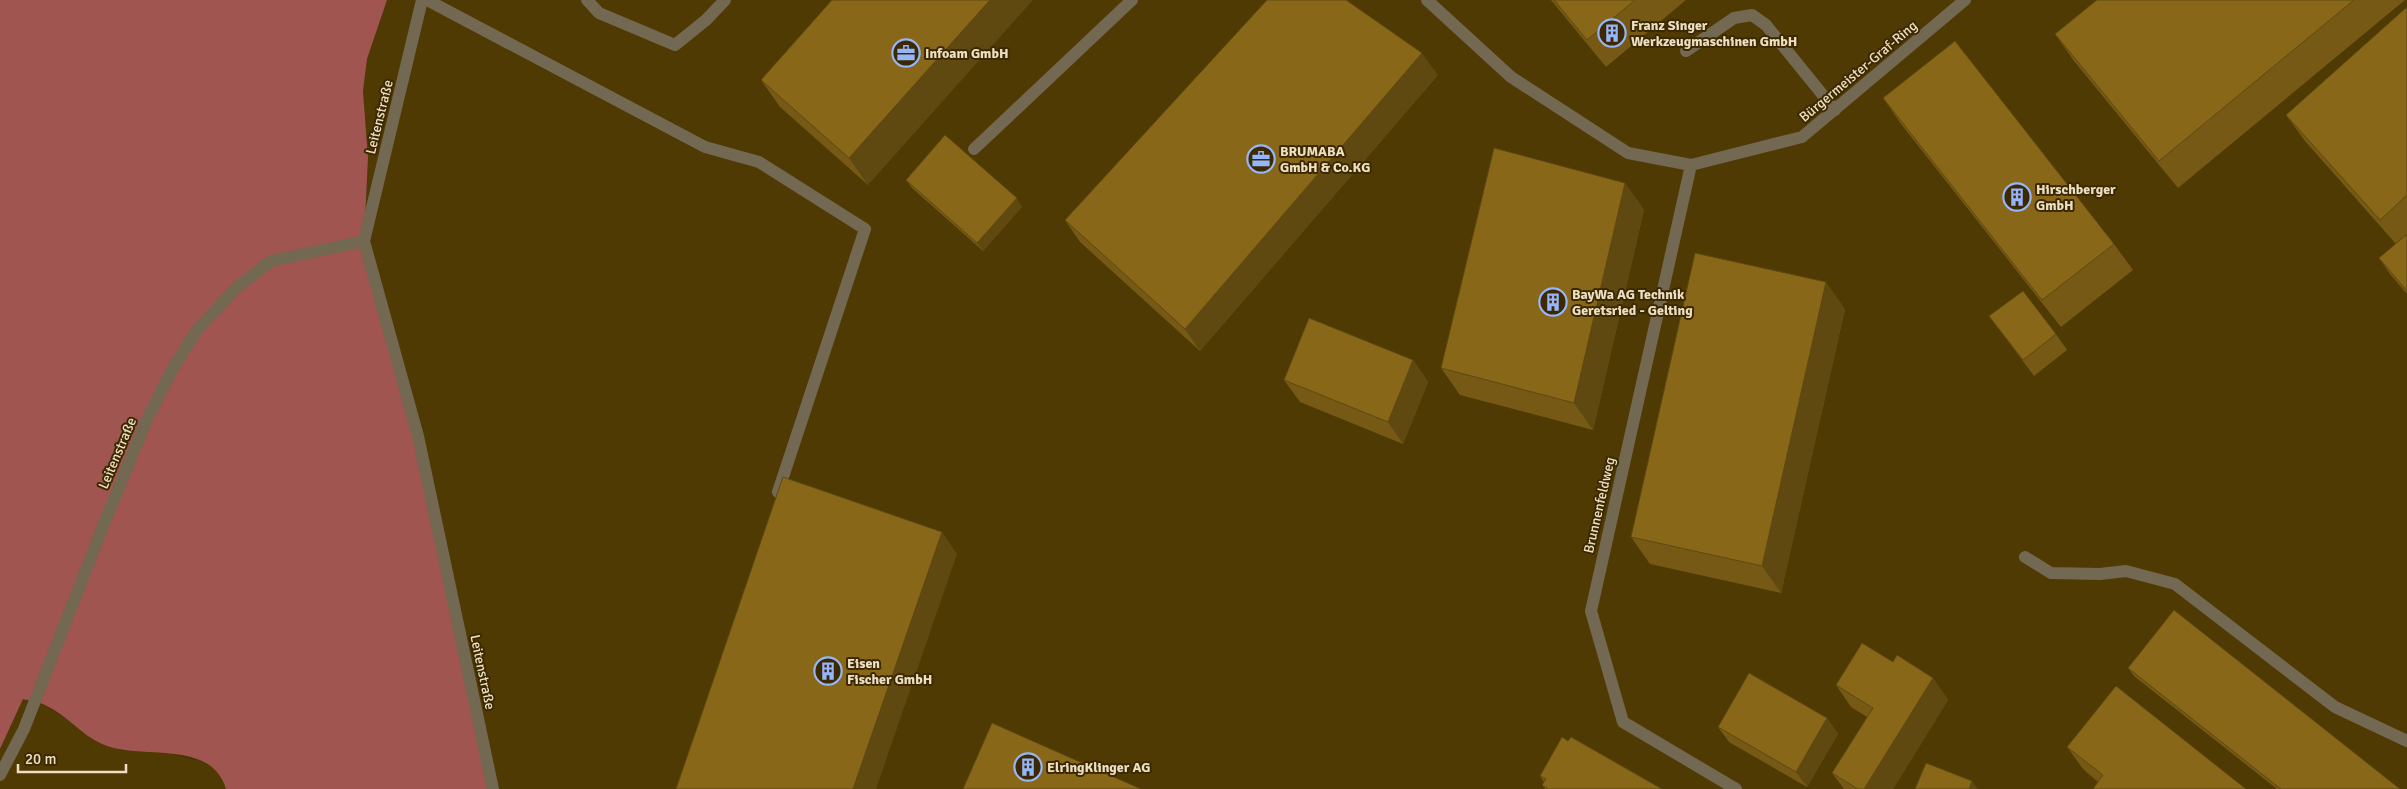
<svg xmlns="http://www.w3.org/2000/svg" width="2407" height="789" font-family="Signika,sans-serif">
	<rect width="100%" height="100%" fill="#463406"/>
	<!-- built -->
	<path fill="#4f3a03" d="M 387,0 L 2407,0 L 2407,789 L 493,789 L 364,241 L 368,158 L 363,91 L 367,59 Z
		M 23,699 L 46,705 L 103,744 L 121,750 L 163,752 L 204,762 L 215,767 L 222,776 L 226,789 L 0,789 L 0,749 Z"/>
	<!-- forest -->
	<path fill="#a05550" d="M 0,0 L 387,0 L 367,59 L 363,91 L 368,158 L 364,241 L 418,436 L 493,789 L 226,789 C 211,738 140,761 102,744 C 81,735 66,714 45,705 C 39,702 30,701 23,699 L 0,749 Z"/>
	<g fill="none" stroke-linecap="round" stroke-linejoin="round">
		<!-- lane -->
		<path stroke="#736852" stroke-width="12" d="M 427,0 L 705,147 L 759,162 L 865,229 L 778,492
			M 587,0 L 599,13 L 675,45 L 706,20 L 725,0
			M 1686,51 L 1734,18 L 1752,15 L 1766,25 L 1835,110
			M 974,149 L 1132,0
			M 2025,557 L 2051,573 L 2100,574 L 2126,571 L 2175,584 L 2335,707 L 2407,741"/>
		<!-- street -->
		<path stroke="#736852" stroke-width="12" d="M 422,0 L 364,241 L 418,436 L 493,789
			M 1427,0 L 1511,77 L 1628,153 L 1691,165 L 1802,137 L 1965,0
			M 1691,165 L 1591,611 L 1623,722 L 1736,789
			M 0,775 L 24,729 L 103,526 L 147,419 L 173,368 L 197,330 L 236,288 L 271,261 L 364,241"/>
	</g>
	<!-- wall -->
	<path fill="#755915" d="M 832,0 L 868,185 L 780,107 L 761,80 Z
		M 1551,0 L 1686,0 L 1606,67 Z
		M 2097,0 L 2405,0 L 2178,188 L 2074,61 L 2055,34 Z
		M 2407,7 L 2407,294 L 2390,274 L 2379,258 L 2396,244 L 2305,141 L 2286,115 Z
		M 1438,75 L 1200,351 L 1080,242 L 1065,220 Z
		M 1883,98 L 2114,244 L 2133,270 L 2061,327 L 1901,124 Z
		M 906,180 L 1022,207 L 983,251 L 912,188 Z
		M 1625,183 L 1644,210 L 1593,430 L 1460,395 L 1441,368 Z
		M 1845,309 L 1781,593 L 1650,564 L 1631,537 Z
		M 1989,316 L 2056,334 L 2067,350 L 2034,376 Z
		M 1413,360 L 1428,382 L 1403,444 L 1300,402 L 1284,380 Z
		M 1893,662 L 1933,678 L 1948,700 L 1893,789 L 1844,789 L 1832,773 L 1867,717 L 1851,707 L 1836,685 Z
		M 2128,668 L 2400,789 L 2277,789 L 2134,676 Z
		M 1827,718 L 1838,734 L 1807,787 L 1729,742 L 1718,727 Z
		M 1568,741 L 1662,789 L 1545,789 L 1542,785 L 1544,782 L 1540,776 Z
		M 2067,747 L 2246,789 L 2098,782 L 2083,769 Z"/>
	<!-- shaded-wall -->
	<path fill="#5f4911" d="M 990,0 L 1033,0 L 868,185 L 849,158 Z
		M 1422,53 L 1438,75 L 1200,351 L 1185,329 Z
		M 1625,183 L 1644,210 L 1593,430 L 1574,403 Z
		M 1017,198 L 1022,207 L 983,251 L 977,243 Z
		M 1826,282 L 1845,309 L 1781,593 L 1762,566 Z
		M 1413,360 L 1428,382 L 1403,444 L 1388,422 Z
		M 942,532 L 957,554 L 876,789 L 853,789 Z
		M 1933,678 L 1948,700 L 1893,789 L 1864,789 Z
		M 1827,718 L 1838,734 L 1807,787 L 1796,772 Z
		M 1972,781 L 1978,789 L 1969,789 Z"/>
	<!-- building -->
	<path fill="#886818" stroke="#5f4911" d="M 832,0 L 990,0 L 849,158 L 761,80 Z
		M 1267,0 L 1346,0 L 1422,53 L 1185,329 L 1065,220 Z
		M 1554,0 L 1635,0 L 1587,40 Z
		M 2097,0 L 2354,0 L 2159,161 L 2055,34 Z
		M 2407,7 L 2407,195 L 2380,220 L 2286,115 Z
		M 1955,41 L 2114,244 L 2042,300 L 1883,98 Z
		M 945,135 L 1017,198 L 977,243 L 906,180 Z
		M 1494,148 L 1625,183 L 1574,403 L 1441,368 Z
		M 2406,235 L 2407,236 L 2407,291 L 2379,258 Z
		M 1695,253 L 1826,282 L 1762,566 L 1631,537 Z
		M 2023,291 L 2056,334 L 2023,360 L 1989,316 Z
		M 1309,318 L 1413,360 L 1388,422 L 1284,380 Z
		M 783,477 L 942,532 L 853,789 L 676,789 Z
		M 2174,610 L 2400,789 L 2281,789 L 2128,668 Z
		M 1862,643 L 1893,662 L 1897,655 L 1933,678 L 1864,789 L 1858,789 L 1832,773 L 1873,708 L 1836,685 Z
		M 1749,673 L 1827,718 L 1796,772 L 1718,727 Z
		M 2116,686 L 2246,789 L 2093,789 L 2103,775 L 2067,747 Z
		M 992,723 L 1141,789 L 963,789 Z
		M 1562,737 L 1568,741 L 1571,737 L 1662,789 L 1547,789 L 1547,788 L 1542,785 L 1546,779 L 1540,776 Z
		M 1926,763 L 1972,781 L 1969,789 L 1915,789 Z"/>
	<!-- icons -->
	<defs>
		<g id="building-ring" transform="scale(1.4375)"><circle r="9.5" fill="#3c2900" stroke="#95b6fd" stroke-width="1.5"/><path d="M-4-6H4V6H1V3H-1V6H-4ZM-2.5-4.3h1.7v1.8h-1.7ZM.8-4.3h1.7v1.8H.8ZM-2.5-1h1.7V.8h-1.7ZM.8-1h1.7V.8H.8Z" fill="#95b6fd"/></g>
		<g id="office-ring" transform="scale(1.4375)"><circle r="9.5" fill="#3c2900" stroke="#95b6fd" stroke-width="1.5"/><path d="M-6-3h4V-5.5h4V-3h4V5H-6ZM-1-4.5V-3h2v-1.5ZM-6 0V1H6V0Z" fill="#95b6fd"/></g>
	</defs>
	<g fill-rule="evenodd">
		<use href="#building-ring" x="1612" y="33"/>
		<use href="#office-ring" x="906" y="53"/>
		<use href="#office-ring" x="1261" y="159"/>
		<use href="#building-ring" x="2017" y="197"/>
		<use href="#building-ring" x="1553" y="302"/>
		<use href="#building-ring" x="828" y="671"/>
		<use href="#building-ring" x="1028" y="767"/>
	</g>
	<g text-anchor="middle" stroke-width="4" stroke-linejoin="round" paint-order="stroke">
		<!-- poi labels -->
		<g font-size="14" font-weight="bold" fill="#eddfc3" stroke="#3c2900" text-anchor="start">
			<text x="1631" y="30">Franz Singer<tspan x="1631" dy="16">Werkzeugmaschinen GmbH</tspan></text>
			<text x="925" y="58">Infoam GmbH</text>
			<text x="1280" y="156">BRUMABA<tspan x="1280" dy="16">GmbH &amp; Co.KG</tspan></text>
			<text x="2036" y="194">Hirschberger<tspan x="2036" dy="16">GmbH</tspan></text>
			<text x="1572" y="299">BayWa AG Technik<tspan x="1572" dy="16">Geretsried - Gelting</tspan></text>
			<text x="847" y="668">Eisen<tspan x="847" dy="16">Fischer GmbH</tspan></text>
			<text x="1047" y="772">ElringKlinger AG</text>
		</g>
		<!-- street labels -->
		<g font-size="14" fill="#eddfc3" stroke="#3c2900">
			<text transform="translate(1858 71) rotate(-40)" y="5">Bürgermeister-Graf-Ring</text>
			<text transform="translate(379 117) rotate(-76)" y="5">Leitenstraße</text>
			<text transform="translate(117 453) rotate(-67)" y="5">Leitenstraße</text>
			<text transform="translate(1599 505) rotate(-77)" y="5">Brunnenfeldweg</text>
			<text transform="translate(483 672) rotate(78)" y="5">Leitenstraße</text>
		</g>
	</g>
	<!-- scale -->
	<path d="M18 764v8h108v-8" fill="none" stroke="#eddfc3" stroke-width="2.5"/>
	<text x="25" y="764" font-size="15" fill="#eddfc3" stroke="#3c2900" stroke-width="4" paint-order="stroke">20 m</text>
</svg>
